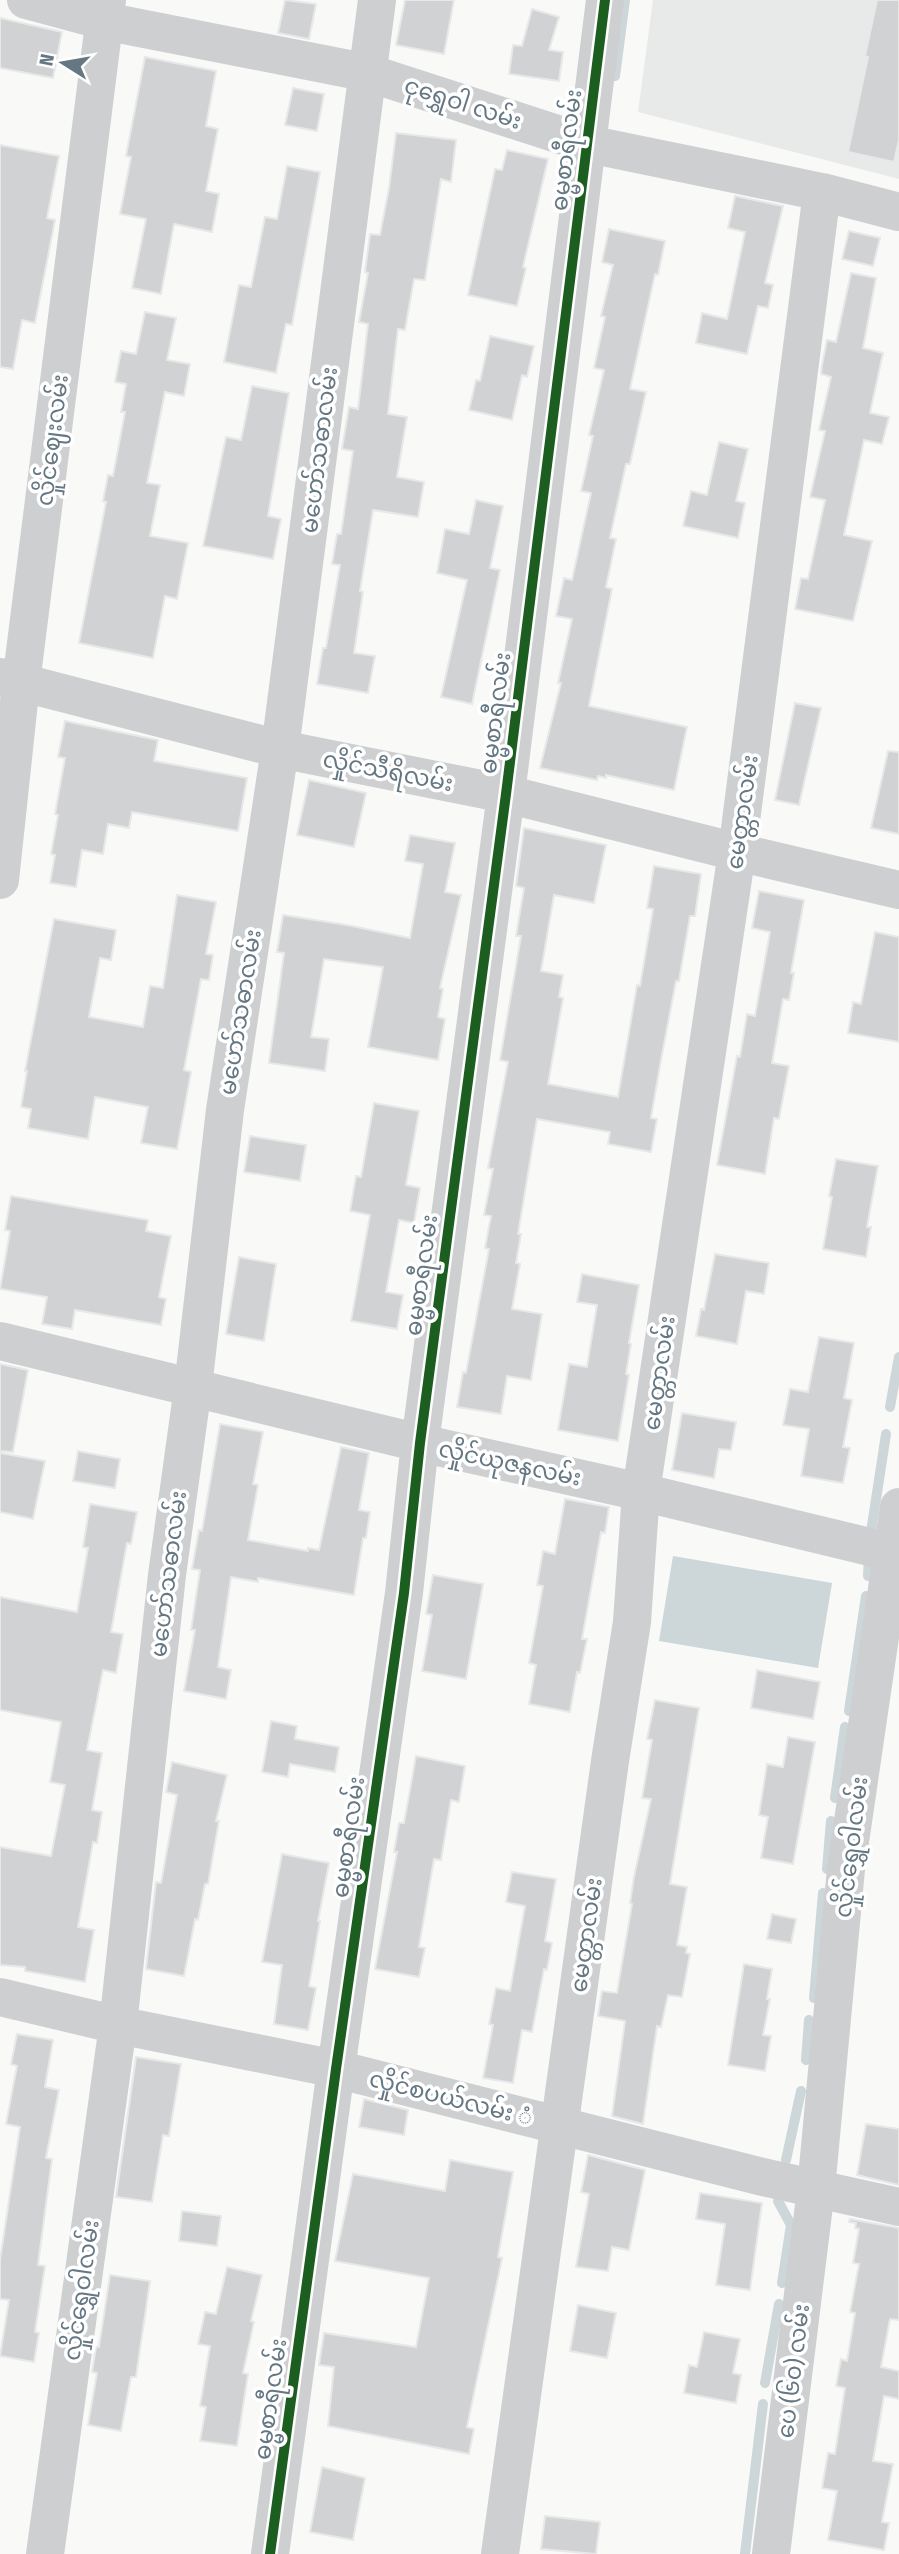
<svg xmlns="http://www.w3.org/2000/svg" width="899" height="2554" font-family="'Fira Sans Condensed','Noto Sans Myanmar',sans-serif">
	<rect width="100%" height="100%" fill="#f9f9f8"/>
	<!-- built -->
	<path fill="#e8e9e9" d="M 653,0 L 899,0 L 899,179 L 638,112 Z"/>
	<!-- water -->
	<path fill="#cdd6d8" d="M 673,1556 L 832,1583 L 818,1668 L 659,1641 Z"/>
	<g fill="none" stroke-linecap="round" stroke-linejoin="round">
		<!-- stream -->
		<path stroke="#cdd6d8" stroke-width="10" d="M 615,76 L 625,0
			M 890,1407 L 899,1357
			M 871,1532 L 886,1434
			M 868,1576 L 869,1555
			M 849,1711 L 866,1596
			M 835,1798 L 845,1727
			M 827,1869 L 831,1821
			M 814,1998 L 823,1893
			M 806,2060 L 809,2020
			M 786,2160 L 801,2091
			M 778,2201 L 791,2225 L 782,2283
			M 765,2383 L 779,2304
			M 745,2554 L 763,2404"/>
	</g>
	<!-- building -->
	<path fill="#d0d2d3" stroke="#e8e8e8" stroke-width="2" d="M 285,0 L 316,4 L 309,39 L 278,33 Z
		M 405,0 L 454,0 L 444,54 L 396,45 Z
		M 877,0 L 899,0 L 899,140 L 894,162 L 848,152 L 868,57 L 865,56 Z
		M 532,9 L 559,17 L 549,50 L 563,52 L 559,81 L 509,74 L 513,45 L 522,46 Z
		M 0,18 L 62,32 L 53,78 L 0,68 Z
		M 145,57 L 216,71 L 206,126 L 218,129 L 206,191 L 219,194 L 212,232 L 174,224 L 161,294 L 132,288 L 146,219 L 120,214 L 131,157 L 126,156 Z
		M 293,88 L 324,94 L 317,131 L 285,125 Z
		M 396,133 L 456,140 L 451,182 L 441,179 L 425,280 L 414,279 L 405,330 L 398,329 L 388,414 L 407,417 L 397,477 L 424,482 L 418,517 L 373,510 L 360,591 L 363,592 L 354,653 L 375,656 L 368,693 L 317,684 L 323,648 L 326,648 L 340,565 L 332,564 L 337,534 L 341,534 L 353,451 L 342,449 L 349,407 L 358,409 L 368,324 L 359,322 L 368,273 L 365,272 L 370,234 L 380,235 L 389,188 Z
		M 0,145 L 59,156 L 47,218 L 55,220 L 35,323 L 22,320 L 13,369 L 0,367 Z
		M 507,150 L 548,159 L 523,267 L 526,268 L 517,306 L 468,295 L 495,169 L 502,170 Z
		M 287,166 L 320,172 L 292,325 L 286,324 L 276,373 L 224,362 L 239,285 L 251,287 L 265,217 L 277,219 Z
		M 735,196 L 783,206 L 765,283 L 773,285 L 768,308 L 758,306 L 747,354 L 696,343 L 702,313 L 727,319 L 745,232 L 728,228 Z
		M 609,229 L 665,241 L 658,275 L 655,274 L 630,389 L 646,392 L 630,464 L 626,464 L 610,538 L 616,539 L 606,587 L 612,589 L 589,706 L 687,727 L 674,790 L 606,775 L 606,778 L 598,776 L 597,780 L 540,768 L 561,683 L 558,683 L 572,619 L 556,616 L 564,578 L 572,580 L 591,493 L 581,491 L 593,436 L 589,435 L 604,370 L 594,368 L 605,317 L 601,316 L 613,265 L 602,262 Z
		M 849,231 L 880,238 L 873,266 L 842,259 Z
		M 851,273 L 876,278 L 863,348 L 883,353 L 870,413 L 889,417 L 882,444 L 864,440 L 844,535 L 872,541 L 853,621 L 795,609 L 801,578 L 808,579 L 825,500 L 810,497 L 825,431 L 819,430 L 831,377 L 821,374 L 822,365 L 827,340 L 836,342 Z
		M 145,312 L 176,318 L 167,360 L 190,364 L 184,396 L 165,392 L 147,483 L 160,485 L 150,536 L 188,543 L 177,599 L 165,596 L 153,658 L 79,643 L 106,502 L 103,501 L 108,475 L 113,476 L 125,412 L 121,412 L 126,384 L 115,382 L 121,351 L 136,354 Z
		M 490,336 L 534,346 L 527,377 L 522,375 L 512,420 L 469,410 L 476,380 L 480,381 Z
		M 252,386 L 289,393 L 268,516 L 281,519 L 273,559 L 203,546 L 226,437 L 241,440 Z
		M 719,442 L 748,449 L 736,501 L 745,503 L 738,538 L 683,526 L 691,491 L 707,495 Z
		M 476,500 L 503,506 L 490,568 L 500,570 L 472,704 L 441,697 L 467,580 L 437,573 L 445,529 L 469,534 Z
		M 795,703 L 821,708 L 799,805 L 775,800 Z
		M 65,721 L 158,740 L 154,761 L 247,778 L 238,831 L 132,812 L 129,828 L 108,824 L 103,854 L 82,850 L 76,887 L 50,883 L 55,855 L 51,854 L 58,815 L 55,814 L 65,758 L 58,757 Z
		M 888,751 L 899,752 L 899,834 L 871,828 Z
		M 309,780 L 366,793 L 354,847 L 297,835 Z
		M 524,828 L 606,845 L 594,903 L 554,895 L 541,971 L 563,975 L 559,997 L 563,998 L 548,1084 L 618,1097 L 637,985 L 640,986 L 653,909 L 647,908 L 654,866 L 701,874 L 695,916 L 690,916 L 679,981 L 676,981 L 661,1060 L 651,1118 L 657,1119 L 651,1152 L 608,1144 L 610,1132 L 537,1119 L 518,1234 L 521,1234 L 516,1263 L 520,1264 L 512,1309 L 542,1314 L 531,1380 L 507,1376 L 501,1414 L 457,1407 L 463,1372 L 466,1373 L 489,1249 L 485,1248 L 491,1216 L 484,1215 L 493,1169 L 488,1168 L 508,1062 L 500,1060 L 521,936 L 516,936 L 524,888 L 516,886 Z
		M 410,835 L 455,843 L 445,892 L 461,895 L 440,988 L 443,989 L 438,1017 L 445,1019 L 438,1060 L 368,1047 L 383,967 L 324,959 L 311,1037 L 329,1039 L 325,1071 L 269,1063 L 284,953 L 277,952 L 283,915 L 347,925 L 410,938 L 423,864 L 405,861 Z
		M 759,891 L 804,900 L 791,973 L 794,973 L 789,1000 L 783,999 L 772,1063 L 789,1066 L 779,1119 L 774,1118 L 765,1174 L 717,1165 L 737,1056 L 740,1057 L 747,1014 L 755,1016 L 770,932 L 752,928 Z
		M 177,895 L 216,902 L 206,954 L 213,955 L 209,980 L 201,979 L 184,1070 L 191,1072 L 177,1149 L 141,1143 L 148,1107 L 95,1097 L 88,1139 L 28,1128 L 31,1109 L 21,1107 L 27,1071 L 25,1071 L 54,919 L 116,930 L 111,960 L 100,958 L 89,1017 L 143,1027 L 150,986 L 163,988 Z
		M 875,932 L 899,937 L 899,1042 L 848,1033 L 853,1002 L 861,1004 Z
		M 374,1103 L 419,1111 L 406,1185 L 420,1188 L 414,1223 L 399,1220 L 386,1292 L 403,1295 L 397,1329 L 351,1321 L 370,1215 L 350,1211 L 356,1176 L 361,1177 Z
		M 250,1136 L 306,1145 L 300,1181 L 244,1172 Z
		M 836,1159 L 878,1166 L 867,1227 L 871,1227 L 866,1257 L 823,1249 L 832,1197 L 829,1196 Z
		M 11,1196 L 148,1220 L 146,1231 L 171,1236 L 159,1297 L 166,1299 L 161,1325 L 75,1310 L 72,1329 L 42,1324 L 47,1297 L 0,1289 L 10,1231 L 5,1230 Z
		M 715,1254 L 769,1263 L 764,1294 L 746,1291 L 737,1344 L 696,1336 L 701,1309 L 704,1310 Z
		M 239,1257 L 276,1264 L 264,1341 L 226,1334 Z
		M 582,1274 L 639,1285 L 629,1343 L 631,1344 L 626,1374 L 629,1375 L 618,1441 L 558,1430 L 569,1364 L 587,1367 L 597,1305 L 577,1302 Z
		M 819,1337 L 854,1343 L 844,1398 L 852,1400 L 843,1447 L 850,1448 L 843,1483 L 801,1476 L 809,1429 L 783,1425 L 790,1389 L 808,1392 Z
		M 0,1364 L 28,1370 L 13,1452 L 0,1451 Z
		M 682,1413 L 736,1422 L 731,1450 L 719,1449 L 714,1478 L 672,1470 Z
		M 220,1424 L 263,1432 L 253,1484 L 258,1485 L 248,1540 L 308,1551 L 308,1548 L 319,1550 L 341,1447 L 369,1453 L 359,1510 L 370,1512 L 366,1538 L 363,1538 L 354,1595 L 258,1578 L 258,1582 L 231,1577 L 218,1667 L 231,1670 L 226,1699 L 184,1691 L 195,1630 L 191,1630 L 200,1570 L 192,1569 L 199,1530 L 202,1531 Z
		M 78,1451 L 120,1459 L 115,1488 L 73,1481 Z
		M 0,1453 L 45,1461 L 33,1519 L 0,1512 Z
		M 565,1499 L 609,1507 L 605,1533 L 601,1532 L 582,1639 L 587,1639 L 580,1673 L 577,1672 L 570,1712 L 529,1704 L 536,1665 L 529,1663 L 543,1586 L 537,1585 L 543,1551 L 555,1554 Z
		M 90,1504 L 137,1512 L 131,1544 L 127,1543 L 111,1632 L 123,1634 L 116,1673 L 103,1670 L 87,1750 L 102,1753 L 92,1810 L 102,1812 L 97,1843 L 93,1842 L 78,1927 L 94,1930 L 85,1982 L 25,1971 L 25,1967 L 0,1965 L 0,1847 L 51,1856 L 65,1785 L 50,1782 L 61,1722 L 0,1710 L 0,1597 L 77,1612 L 88,1548 L 83,1547 Z
		M 433,1575 L 483,1584 L 466,1679 L 422,1671 L 432,1615 L 426,1614 Z
		M 757,1670 L 820,1682 L 813,1719 L 751,1708 Z
		M 655,1700 L 699,1708 L 670,1884 L 687,1887 L 677,1945 L 687,1947 L 686,1953 L 690,1954 L 682,1997 L 668,1995 L 661,2027 L 657,2026 L 643,2124 L 612,2116 L 625,2021 L 598,2016 L 602,1991 L 617,1993 L 632,1904 L 630,1903 L 634,1877 L 651,1799 L 642,1798 L 652,1740 L 647,1739 Z
		M 271,1721 L 297,1726 L 295,1739 L 339,1747 L 335,1772 L 290,1764 L 288,1777 L 262,1772 Z
		M 788,1737 L 815,1742 L 793,1864 L 761,1858 L 768,1817 L 759,1815 L 767,1764 L 783,1767 Z
		M 416,1756 L 465,1766 L 459,1802 L 451,1800 L 441,1860 L 434,1859 L 419,1947 L 425,1948 L 419,1977 L 375,1969 L 397,1852 L 394,1852 L 399,1823 L 404,1823 Z
		M 172,1762 L 227,1775 L 216,1821 L 219,1821 L 208,1884 L 205,1884 L 198,1920 L 195,1919 L 184,1976 L 146,1969 L 156,1882 L 161,1883 L 177,1795 L 166,1792 Z
		M 282,1854 L 329,1863 L 318,1921 L 320,1921 L 309,1986 L 316,1988 L 308,2030 L 274,2024 L 282,1965 L 262,1962 Z
		M 512,1872 L 556,1879 L 545,1941 L 552,1943 L 547,1970 L 544,1969 L 532,2032 L 522,2030 L 513,2083 L 483,2078 L 493,2025 L 489,2024 L 496,1988 L 510,1991 L 525,1906 L 506,1902 Z
		M 772,1914 L 796,1919 L 791,1943 L 767,1939 Z
		M 744,1964 L 772,1969 L 767,1999 L 770,1999 L 763,2035 L 771,2036 L 765,2071 L 728,2065 Z
		M 17,2034 L 53,2040 L 45,2087 L 59,2090 L 46,2158 L 52,2159 L 38,2265 L 45,2266 L 35,2332 L 39,2333 L 34,2362 L 0,2356 L 9,2300 L 0,2299 L 0,2260 L 20,2127 L 6,2124 L 17,2066 L 11,2064 Z
		M 136,2057 L 181,2064 L 169,2136 L 163,2135 L 152,2202 L 116,2197 Z
		M 364,2099 L 408,2110 L 404,2135 L 359,2127 Z
		M 866,2124 L 899,2129 L 899,2185 L 857,2175 Z
		M 588,2155 L 645,2170 L 629,2250 L 612,2247 L 608,2271 L 576,2267 L 589,2194 L 581,2192 Z
		M 450,2160 L 513,2172 L 498,2257 L 502,2258 L 498,2278 L 467,2427 L 474,2429 L 469,2454 L 328,2426 L 334,2367 L 319,2365 L 324,2333 L 416,2347 L 429,2278 L 335,2261 L 353,2174 L 445,2191 Z
		M 700,2193 L 762,2203 L 750,2290 L 716,2285 L 725,2224 L 696,2219 Z
		M 182,2211 L 221,2216 L 217,2246 L 179,2241 Z
		M 850,2219 L 899,2228 L 899,2320 L 890,2319 L 881,2367 L 899,2371 L 899,2399 L 884,2396 L 873,2461 L 893,2464 L 882,2522 L 889,2523 L 884,2550 L 828,2540 L 837,2491 L 822,2488 L 828,2453 L 835,2454 L 845,2388 L 836,2386 L 841,2359 L 847,2361 L 855,2313 L 850,2312 L 859,2264 L 853,2263 L 859,2229 L 855,2228 L 856,2223 L 849,2222 Z
		M 227,2267 L 262,2275 L 251,2321 L 254,2322 L 243,2373 L 248,2374 L 237,2446 L 200,2441 L 206,2407 L 200,2406 L 210,2346 L 198,2344 L 205,2312 L 216,2314 Z
		M 110,2275 L 150,2281 L 136,2377 L 131,2377 L 121,2431 L 88,2425 L 97,2373 L 92,2372 L 96,2347 L 99,2347 Z
		M 578,2305 L 616,2313 L 607,2358 L 570,2351 Z
		M 704,2332 L 740,2339 L 733,2373 L 741,2375 L 736,2403 L 684,2393 L 689,2365 L 697,2367 Z
		M 322,2467 L 365,2478 L 353,2540 L 310,2532 Z
		M 545,2516 L 600,2522 L 596,2554 L 541,2549 Z"/>
	<g fill="none" stroke-linecap="round" stroke-linejoin="round">
		<!-- minor -->
		<path stroke="#cecfd0" stroke-width="38" d="M 26,0 L 104,21 L 369,73 L 588,144 L 822,192 L 899,212
			M 0,677 L 280,749 L 506,794 L 737,852 L 899,890
			M 0,880 L 21,683 L 107,0
			M 0,1341 L 420,1443 L 641,1492 L 899,1554
			M 0,1997 L 118,2025 L 336,2069 L 763,2177 L 899,2207
			M 45,2554 L 118,2025 L 167,1575 L 193,1387 L 225,1110 L 280,749 L 377,0
			M 270,2554 L 336,2069 L 404,1593 L 420,1443 L 506,794 L 605,0
			M 500,2554 L 610,1761 L 632,1622 L 641,1492 L 737,852 L 822,192
			M 771,2554 L 816,2189 L 846,1869 L 899,1507"/>
		<!-- cycleway casing -->
		<g stroke="#fff" stroke-width="15">
			<path id="cycleway" d="M 270,2554 L 336,2069 L 404,1593 L 420,1443 L 506,794 L 605,0"/>
		</g>
		<!-- cycleway -->
		<use href="#cycleway" stroke="#1b5e20" stroke-width="10"/>
	</g>
	<g text-anchor="middle" stroke-width="7" stroke-linejoin="round" paint-order="stroke">
		<!-- street labels -->
		<g font-size="23" fill="#647783" stroke="#fff">
			<text transform="translate(463 103) rotate(18)" y="8">ငုရွှေဝါ လမ်း</text>
			<text transform="translate(566 150) rotate(-83)" y="8">ဓမ္မစာရီလမ်း</text>
			<text transform="translate(52 440) rotate(-83)" y="8">လှိုင်ဈေးလမ်း</text>
			<text transform="translate(319 450) rotate(-83)" y="8">မဟော်သဓာလမ်း</text>
			<text transform="translate(495 713) rotate(-83)" y="8">ဓမ္မစာရီလမ်း</text>
			<text transform="translate(388 771) rotate(11)" y="8">လှိုင်သီရိလမ်း</text>
			<text transform="translate(742 812) rotate(-82)" y="8">မေတ္တာလမ်း</text>
			<text transform="translate(240 1012) rotate(-81)" y="8">မဟော်သဓာလမ်း</text>
			<text transform="translate(421 1275) rotate(-82)" y="8">ဓမ္မစာရီလမ်း</text>
			<text transform="translate(659 1373) rotate(-82)" y="8">မေတ္တာလမ်း</text>
			<text transform="translate(510 1463) rotate(12)" y="8">လှိုင်ယုဇနလမ်း</text>
			<text transform="translate(168 1574) rotate(-83)" y="8">မဟော်သဓာလမ်း</text>
			<text transform="translate(348 1837) rotate(-82)" y="8">ဓမ္မစာရီလမ်း</text>
			<text transform="translate(851 1847) rotate(-83)" y="8">လှိုင်ရွှေဝါလမ်း</text>
			<text transform="translate(586 1935) rotate(-82)" y="8">မေတ္တာလမ်း</text>
			<text transform="translate(451 2098) rotate(14)" y="8">လှိုင်စပယ်လမ်း ံ</text>
			<text transform="translate(81 2290) rotate(-82)" y="8">လှိုင်ရွှေဝါလမ်း</text>
			<text transform="translate(793 2371) rotate(-83)" y="8">ပေ (၆၀) လမ်း</text>
			<text transform="translate(270 2399) rotate(-82)" y="8">ဓမ္မစာရီလမ်း</text>
		</g>
	</g>
	<!-- north arrow -->
	<g transform="translate(63 63) rotate(281)" stroke="#ffffff" stroke-width="5" paint-order="stroke">
	<path d="M0-5L12 26L0 18L-12 26Z" fill="#647783"/>
	<text y="-10" font-size="19" font-weight="bold" text-anchor="middle" fill="#647783">N</text>
	</g>
</svg>
